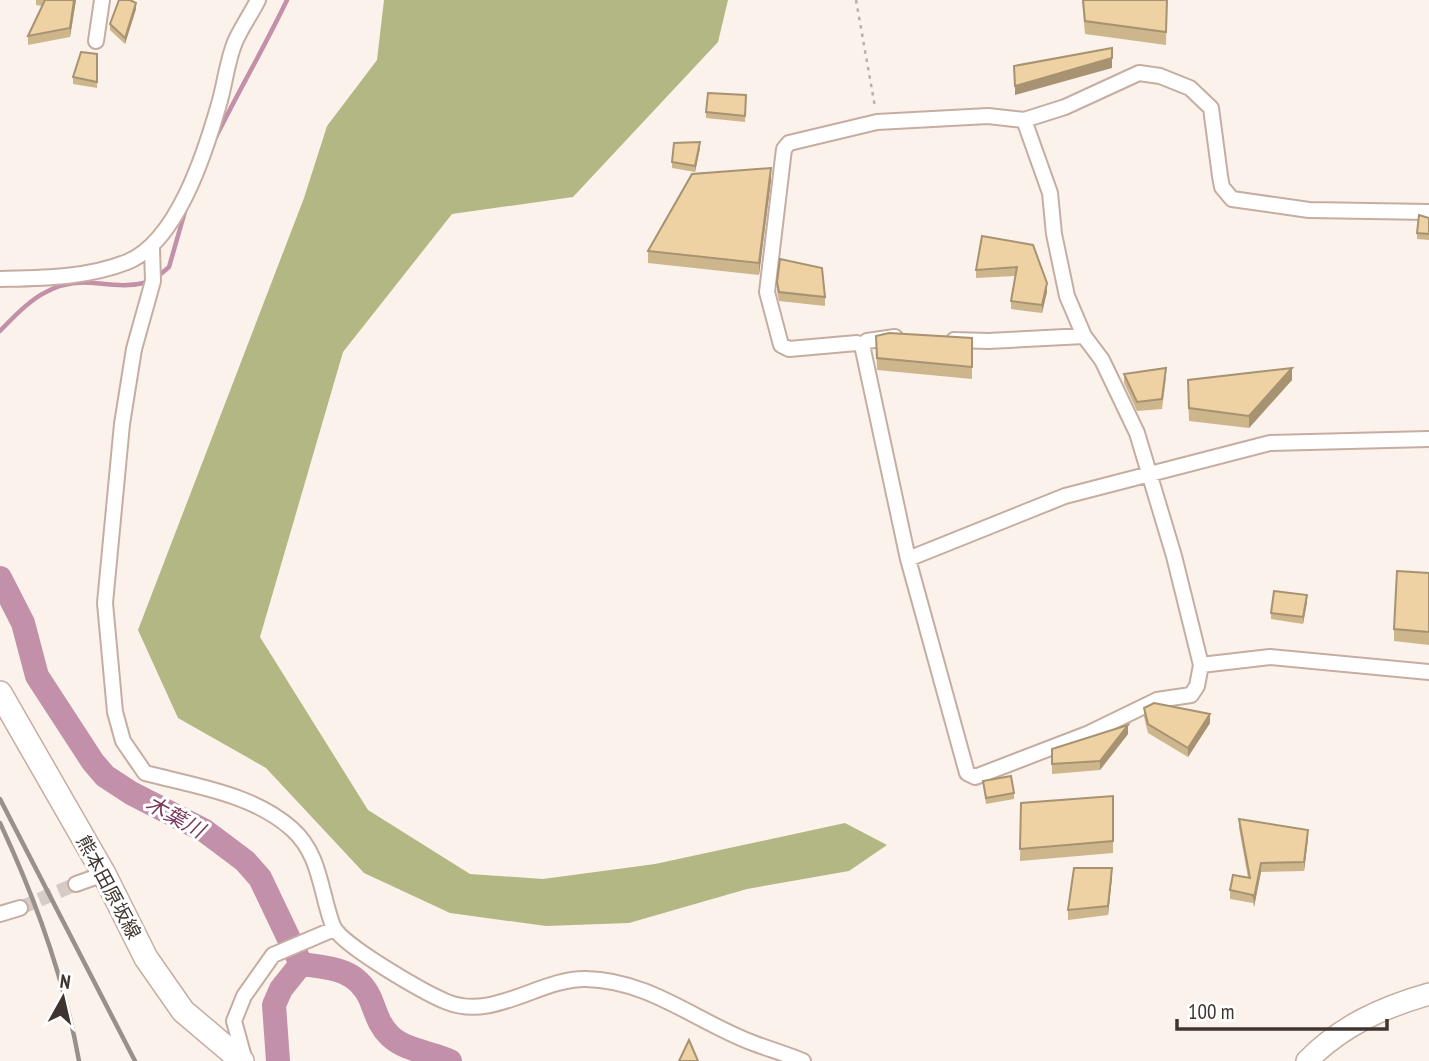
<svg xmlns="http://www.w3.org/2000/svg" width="1429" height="1061" font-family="'PT Sans Narrow','Noto Sans JP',sans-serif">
	<rect width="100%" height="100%" fill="#fcf2ec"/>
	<!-- forest -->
	<path fill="#b3b784" d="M 384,0 L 728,0 L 718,42 L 573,197 L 452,214 L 343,352 L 260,637 L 368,810 L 470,874 L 543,879 L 655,864 L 845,823 L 887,845 L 849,871 L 747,889 L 629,923 L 546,926 L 450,913 L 364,873 L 266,768 L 178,718 L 138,630 L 304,198 L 327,126 L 377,60 Z"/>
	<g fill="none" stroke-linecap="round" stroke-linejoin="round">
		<!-- stream -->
		<path stroke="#c290a9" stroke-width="4.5" d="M 215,139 C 238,92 264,48 287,0
			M 156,278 L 169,267 L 186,208
			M 0,331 C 27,303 51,278 94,283 C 115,285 128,287 149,282"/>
		<!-- river -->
		<path stroke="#c290a9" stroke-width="24" d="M 0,578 L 23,623 L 37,676 L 93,762 L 105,776 L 131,793 L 205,831 L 245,861 L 260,878 L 301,964 L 281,989 L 274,1005 L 278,1061
			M 301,964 C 330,968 356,968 370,998 C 376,1012 378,1024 390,1036 C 406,1051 431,1052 450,1061"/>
		<!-- street-tunnel -->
		<path stroke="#d6ccc6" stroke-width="14" stroke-dasharray="14 7" stroke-linecap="butt" d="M 20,908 L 76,884"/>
		<!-- street casing -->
		<g stroke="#c6ada1" stroke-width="18">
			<path id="street" d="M 96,41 L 102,0
				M 152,248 L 153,281 L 134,349 L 122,424 L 105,603 L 115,712 L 123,741 L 145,773 C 195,786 253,794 292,829 C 321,855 320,892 333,926 C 341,945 425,993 447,1002 C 494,1021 540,978 586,979 C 649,980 697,1022 753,1043 C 769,1049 786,1054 803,1061
				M 0,279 C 42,278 87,278 127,262 C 177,242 205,153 219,104 C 225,84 227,61 235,42 C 241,28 251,14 258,0
				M 895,337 L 867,341 L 862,345 L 857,343 L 789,349 L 781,345 L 767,292 L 784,149 L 789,143 L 877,122 L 988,116 L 1024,120 L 1065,107 L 1139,73 L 1160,76 L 1190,88 L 1211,108 L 1220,176 L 1222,187 L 1232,199 L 1309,210 L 1429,212
				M 954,340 L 988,341 L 1084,336
				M 862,345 L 908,559 L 967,773 L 975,777 L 1087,734 L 1157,700 L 1191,695 L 1197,686 L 1201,665 L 1174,556 L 1137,433 L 1102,360 L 1084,336 L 1067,296 L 1054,234 L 1050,193 L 1024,120
				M 908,559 L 1065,496 L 1270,443 L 1429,439
				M 1201,665 L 1270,657 L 1429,672
				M 76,884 L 104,874
				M 0,914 L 20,908
				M 245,1061 L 234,1021 L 244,996 L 273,955 L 334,929"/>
		</g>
		<!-- secondary casing -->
		<g stroke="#c6ada1" stroke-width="24">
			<path id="secondary" d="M 1307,1061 C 1341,1026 1383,1007 1429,994"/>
		</g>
		<!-- primary casing -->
		<g stroke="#c6ada1" stroke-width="26">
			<path id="primary" d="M 0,693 L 104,874 L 146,958 L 183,1011 L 242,1061"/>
		</g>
		<!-- path -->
		<path stroke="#b9afaa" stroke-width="2.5" stroke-dasharray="3.5 5" stroke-linecap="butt" d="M 856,0 L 875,107"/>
		<!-- street -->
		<use href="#street" stroke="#fff" stroke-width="14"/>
		<!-- secondary -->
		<use href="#secondary" stroke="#fff" stroke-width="21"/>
		<!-- primary -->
		<use href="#primary" stroke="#fff" stroke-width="23"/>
		<!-- rail -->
		<path stroke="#9a908b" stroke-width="4.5" d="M 0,799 L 135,1061
			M 0,823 C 36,900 64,977 79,1061"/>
	</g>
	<!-- wall -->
	<path fill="#cdb58c" d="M 36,0 L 76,0 L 70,37 L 28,45 L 28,36 L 42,6 L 36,5 Z
		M 1082,0 L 1167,0 L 1166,45 L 1085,34 Z
		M 136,9 L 125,44 L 110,30 L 110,24 Z
		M 97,54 L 97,88 L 73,84 L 73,77 Z
		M 746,95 L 745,122 L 706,118 L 706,112 Z
		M 700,148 L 695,172 L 672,168 L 672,162 Z
		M 771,180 L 759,275 L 648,263 L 648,251 Z
		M 1429,218 L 1429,240 L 1417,239 L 1417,233 Z
		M 982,236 L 1047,292 L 1042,313 L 1011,309 L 1011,301 L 1015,276 L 976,278 L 976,270 Z
		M 777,282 L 825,297 L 825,306 L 779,301 L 777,291 Z
		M 876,336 L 972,338 L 972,379 L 877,370 Z
		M 1124,374 L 1166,378 L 1162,409 L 1137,411 L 1124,383 Z
		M 1292,380 L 1249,428 L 1189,421 L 1188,392 Z
		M 1429,573 L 1429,645 L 1394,641 L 1394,629 Z
		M 1307,602 L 1303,624 L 1271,619 L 1271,613 Z
		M 1144,708 L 1210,723 L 1188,757 L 1148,733 L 1144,717 Z
		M 1128,734 L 1100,770 L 1052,774 L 1052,749 Z
		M 983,781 L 1014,793 L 1014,799 L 986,804 Z
		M 1113,796 L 1113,853 L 1020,861 L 1021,803 Z
		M 1239,819 L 1308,839 L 1304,871 L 1261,872 L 1254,907 L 1253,903 L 1230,899 L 1230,890 L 1248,878 L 1239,828 Z
		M 1112,877 L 1108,915 L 1068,920 L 1068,910 Z"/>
	<!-- shaded-wall -->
	<path fill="#a79372" d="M 74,0 L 76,0 L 70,37 L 70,28 Z
		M 136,3 L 136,9 L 125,44 L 125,38 Z
		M 1112,58 L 1112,68 L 1015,95 L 1015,86 Z
		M 700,142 L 700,148 L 695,172 L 695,166 Z
		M 771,168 L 771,180 L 759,275 L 759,263 Z
		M 1047,283 L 1047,292 L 1042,313 L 1042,305 Z
		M 1292,368 L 1292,380 L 1249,428 L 1249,416 Z
		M 1307,595 L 1307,602 L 1303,624 L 1303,617 Z
		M 1210,714 L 1210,723 L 1188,757 L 1188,748 Z
		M 1128,725 L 1128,734 L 1100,770 L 1100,761 Z
		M 1308,830 L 1308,839 L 1304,871 L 1304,862 Z
		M 1261,863 L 1261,872 L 1254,907 L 1254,898 Z
		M 1112,868 L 1112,877 L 1108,915 L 1108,906 Z"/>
	<!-- building -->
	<path fill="#eed2a3" stroke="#a79372" stroke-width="2" d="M 45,0 L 74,0 L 70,28 L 28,36 Z
		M 119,0 L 130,0 L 136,3 L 125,38 L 110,24 Z
		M 1083,0 L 1167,0 L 1166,32 L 1085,21 Z
		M 1112,48 L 1112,58 L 1015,86 L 1014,66 Z
		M 81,52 L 97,54 L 97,82 L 73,77 Z
		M 708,93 L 746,95 L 745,116 L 706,112 Z
		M 700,142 L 695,166 L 672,162 L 674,143 Z
		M 771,168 L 759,263 L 648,251 L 692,174 Z
		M 1419,215 L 1429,218 L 1429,234 L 1417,233 Z
		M 982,236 L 1033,245 L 1047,283 L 1042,305 L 1011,301 L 1017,267 L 976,270 Z
		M 780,259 L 822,268 L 825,297 L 779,292 L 777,282 Z
		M 889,333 L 972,338 L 972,367 L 877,358 L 876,336 Z
		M 1166,368 L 1162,399 L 1137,402 L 1124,374 Z
		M 1292,368 L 1249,416 L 1189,408 L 1188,380 Z
		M 1397,571 L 1429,573 L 1429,632 L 1394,629 Z
		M 1274,591 L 1307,595 L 1303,617 L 1271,613 Z
		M 1154,703 L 1210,714 L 1188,748 L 1148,724 L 1144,708 Z
		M 1128,725 L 1100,761 L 1052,764 L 1052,749 Z
		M 1011,776 L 1014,793 L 986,798 L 983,781 Z
		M 1113,796 L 1113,841 L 1020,849 L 1021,803 Z
		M 1239,819 L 1308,830 L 1304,862 L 1261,863 L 1254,898 L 1253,895 L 1230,890 L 1233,875 L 1250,878 Z
		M 1074,868 L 1112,868 L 1108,906 L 1068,910 Z
		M 689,1040 L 698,1061 L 679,1061 Z"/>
	<g text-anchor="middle" stroke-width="6" stroke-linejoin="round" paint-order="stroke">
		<!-- street labels -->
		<g font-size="19" fill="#3f3530" stroke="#fff">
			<text transform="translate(109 887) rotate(62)" y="7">熊本田原坂線</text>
		</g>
		<!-- water labels -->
		<g font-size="21" font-style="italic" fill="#7a3a5d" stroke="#fff">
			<text transform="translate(175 817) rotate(29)" y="7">木葉川</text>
		</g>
	</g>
	<!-- north arrow -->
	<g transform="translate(63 998) rotate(8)" stroke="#ffffff" stroke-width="5" paint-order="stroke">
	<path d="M0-5L12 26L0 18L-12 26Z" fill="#3f3530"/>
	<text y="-10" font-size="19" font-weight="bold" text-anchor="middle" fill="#3f3530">N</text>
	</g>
	<!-- scale -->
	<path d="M1177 1019v10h210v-10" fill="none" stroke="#3f3530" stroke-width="3.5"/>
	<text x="1188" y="1019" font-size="21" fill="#3f3530" stroke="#ffffff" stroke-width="5" paint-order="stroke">100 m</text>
</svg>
